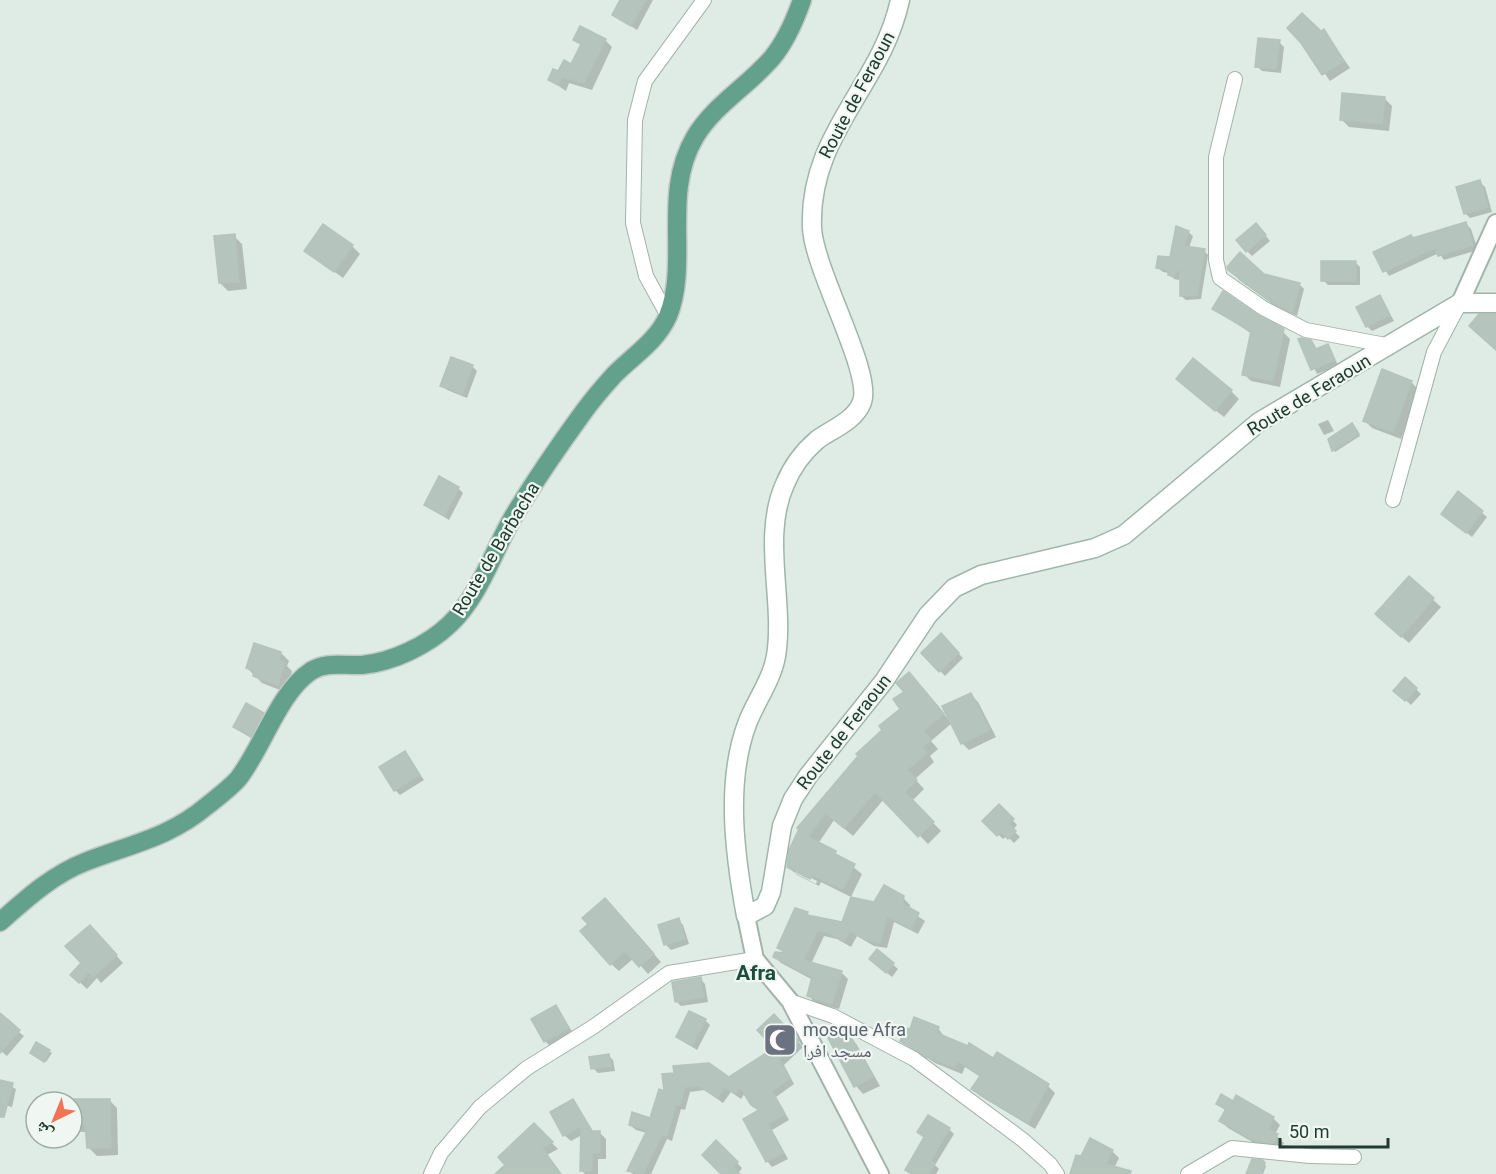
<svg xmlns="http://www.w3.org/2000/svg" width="1496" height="1174" font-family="Roboto,'Noto Naskh Arabic',sans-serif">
	<rect width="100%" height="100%" fill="#dfebe5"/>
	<!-- shadow -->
	<path fill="#0003" fill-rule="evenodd" d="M 622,0 L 653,0 L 637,30 L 614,15 Z
		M 1324,31 L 1350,68 L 1330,81 L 1303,42 Z
		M 575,39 L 605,40 L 612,47 L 592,90 L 569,83 L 566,91 L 550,80 L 572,66 L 582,46 Z
		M 1279,42 L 1284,47 L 1281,73 L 1262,71 L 1257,66 Z
		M 1384,98 L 1392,106 L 1389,131 L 1349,127 L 1341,119 Z
		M 1480,182 L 1485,187 L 1492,212 L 1470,218 L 1465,213 Z
		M 1466,224 L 1471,229 L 1478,250 L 1444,260 L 1439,253 L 1389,276 L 1375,253 Z
		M 1261,230 L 1270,241 L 1252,256 L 1247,251 Z
		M 1188,232 L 1193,236 L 1189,248 L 1204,251 L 1208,255 L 1201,299 L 1186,300 L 1181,296 L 1181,274 L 1179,280 L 1174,279 L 1169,273 L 1163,272 L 1158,268 L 1172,259 Z
		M 234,236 L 242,244 L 247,289 L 228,291 L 220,283 Z
		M 352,246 L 360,254 L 343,278 L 306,251 Z
		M 1355,262 L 1360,267 L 1360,285 L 1328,285 L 1323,280 Z
		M 1229,267 L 1299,284 L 1304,289 L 1297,316 L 1274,305 L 1239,280 Z
		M 1380,297 L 1394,321 L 1372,331 L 1367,326 Z
		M 1214,309 L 1282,331 L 1290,339 L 1280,387 L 1251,381 L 1244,374 L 1252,334 Z
		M 1301,341 L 1311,342 L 1318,350 L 1328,346 L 1338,365 L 1317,374 Z
		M 472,366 L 477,371 L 467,398 L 447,390 L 442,385 Z
		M 1411,382 L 1419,390 L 1401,439 L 1372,428 L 1364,420 Z
		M 1186,387 L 1231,391 L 1239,399 L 1224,417 Z
		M 1328,420 L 1334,431 L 1324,435 L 1318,424 Z
		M 1354,427 L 1360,436 L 1335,452 L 1333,450 Z
		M 458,488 L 463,493 L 449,520 L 426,505 Z
		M 1458,493 L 1487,517 L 1472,537 L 1448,518 Z
		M 1409,578 L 1441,607 L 1409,643 L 1385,622 Z
		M 941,636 L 963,658 L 945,676 L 923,653 Z
		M 281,653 L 289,661 L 287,666 L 292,671 L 285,692 L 262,683 L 247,668 Z
		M 918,683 L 949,720 L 971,695 L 978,702 L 996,737 L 969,750 L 962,743 L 952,723 L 931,741 L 938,749 L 930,756 L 934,762 L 915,779 L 924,789 L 912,801 L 941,831 L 928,844 L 884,799 L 853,836 L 834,820 L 818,844 L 833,851 L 862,874 L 851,897 L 821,882 L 819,886 L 797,875 L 788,867 L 791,851 L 902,709 ZM 795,870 L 817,881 L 816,884 L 795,873 Z
		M 1416,689 L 1421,694 L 1411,705 L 1400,695 Z
		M 263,714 L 268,719 L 256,741 L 235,727 Z
		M 405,753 L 424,780 L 400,795 L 395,790 Z
		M 999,806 L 1017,825 L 1013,830 L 1020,837 L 1014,843 L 1007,836 L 1003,839 L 984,821 Z
		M 903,898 L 910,905 L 909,910 L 925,921 L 918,934 L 894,922 L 887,948 L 874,946 L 857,936 L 851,947 L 837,939 L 824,936 L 811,964 L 841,972 L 848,979 L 839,1009 L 815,1003 L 809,996 L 813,980 L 781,963 L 775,957 L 786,955 L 779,948 L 796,910 L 812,918 L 843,924 L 875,904 Z
		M 613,908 L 661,962 L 648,974 L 634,958 L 619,971 L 611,964 Z
		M 678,920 L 683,925 L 689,944 L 671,950 L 666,945 L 659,926 Z
		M 97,934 L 123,963 L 101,983 L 97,978 L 87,989 L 72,975 L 83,963 Z
		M 878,951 L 898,969 L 892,977 L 876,964 Z
		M 700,979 L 705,984 L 708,1002 L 681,1006 L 676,1001 Z
		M 556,1006 L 573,1033 L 550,1046 L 545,1041 Z
		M 0,1017 L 24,1036 L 7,1056 L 0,1050 Z
		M 705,1020 L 710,1025 L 697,1050 L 677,1037 Z
		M 780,1021 L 803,1047 L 784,1065 L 794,1084 L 776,1097 L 789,1120 L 772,1130 L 788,1159 L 772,1167 L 767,1161 L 745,1119 L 764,1116 L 745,1093 L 741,1099 L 731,1092 L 723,1103 L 705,1090 L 690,1092 L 685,1110 L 681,1109 L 672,1141 L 667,1139 L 651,1174 L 633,1174 L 629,1170 L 647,1133 L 636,1130 L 630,1125 L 651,1120 L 666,1093 L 664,1076 L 729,1079 L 776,1048 Z
		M 938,1028 L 945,1038 L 1048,1086 L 1055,1093 L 1035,1129 L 980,1096 L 973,1089 L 981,1077 L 965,1067 L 962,1074 L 935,1063 L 901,1041 Z
		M 828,1035 L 849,1036 L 857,1045 L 880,1086 L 863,1094 L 856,1086 Z
		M 36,1044 L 52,1053 L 46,1062 L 34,1055 Z
		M 608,1055 L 613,1060 L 615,1071 L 598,1073 L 593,1068 Z
		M 0,1081 L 16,1089 L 12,1107 L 0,1104 Z
		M 109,1100 L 117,1108 L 118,1155 L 97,1156 L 89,1148 L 87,1132 L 81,1132 L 73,1124 Z
		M 573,1101 L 594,1133 L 600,1133 L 606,1139 L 606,1159 L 598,1159 L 598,1174 L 585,1174 L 581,1170 L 582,1135 L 571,1141 L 564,1135 Z
		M 1233,1103 L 1273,1118 L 1280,1125 L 1275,1134 L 1284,1143 L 1280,1149 L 1263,1148 L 1228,1128 L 1221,1121 L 1226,1111 L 1218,1104 Z
		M 534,1125 L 558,1149 L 547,1155 L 561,1174 L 500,1174 Z
		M 949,1129 L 954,1134 L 935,1165 L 939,1169 L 936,1174 L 911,1174 L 907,1169 Z
		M 716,1142 L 742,1168 L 738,1174 L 723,1174 Z
		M 1112,1151 L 1119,1158 L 1114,1168 L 1121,1174 L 1072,1174 L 1082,1158 Z
		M 1262,1162 L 1266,1166 L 1263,1174 L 1248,1174 Z"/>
	<!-- building -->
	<path fill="#b5c5be" stroke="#b2c4bb" stroke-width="1.5" d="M 620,0 L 646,0 L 631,26 L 612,15 Z
		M 1302,13 L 1321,31 L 1324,29 L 1344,61 L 1322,75 L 1301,43 L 1287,28 Z
		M 580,26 L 606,39 L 584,83 L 562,77 L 558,85 L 548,80 L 553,69 L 558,71 L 564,60 L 571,64 L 581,44 L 573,40 Z
		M 1258,38 L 1280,40 L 1276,69 L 1255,67 Z
		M 1342,93 L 1385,97 L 1382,124 L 1340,120 Z
		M 1480,180 L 1488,207 L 1464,214 L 1456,187 Z
		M 1466,222 L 1473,245 L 1438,256 L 1435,248 L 1383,272 L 1373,252 L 1411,235 L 1413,238 Z
		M 1256,223 L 1266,235 L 1246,252 L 1236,240 Z
		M 323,224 L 353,245 L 334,272 L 304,251 Z
		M 1176,226 L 1189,231 L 1184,246 L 1205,249 L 1197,295 L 1180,296 L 1180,271 L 1176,271 L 1174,277 L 1168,275 L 1168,270 L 1156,268 L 1158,256 L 1170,257 Z
		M 235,234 L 239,282 L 219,283 L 214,236 Z
		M 1240,252 L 1264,274 L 1300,283 L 1292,313 L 1268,300 L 1228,270 L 1227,267 Z
		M 1321,261 L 1356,261 L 1356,281 L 1321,281 Z
		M 1223,291 L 1258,315 L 1284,329 L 1273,381 L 1242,375 L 1251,331 L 1212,309 Z
		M 1380,295 L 1390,315 L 1366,327 L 1356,307 Z
		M 1479,314 L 1496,314 L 1496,350 L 1469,326 Z
		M 1301,338 L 1311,340 L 1316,349 L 1328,344 L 1335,360 L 1311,370 L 1298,339 Z
		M 451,357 L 473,365 L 462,394 L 440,386 Z
		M 1193,358 L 1232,390 L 1215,411 L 1176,379 Z
		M 1382,369 L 1412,381 L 1393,432 L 1363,421 Z
		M 1352,423 L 1359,434 L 1332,451 L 1328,439 Z
		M 439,476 L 459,487 L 444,516 L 424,505 Z
		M 1458,491 L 1483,511 L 1466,533 L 1441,514 Z
		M 1409,576 L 1434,598 L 1401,637 L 1375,614 Z
		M 941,633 L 959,653 L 939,672 L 921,653 Z
		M 254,643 L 281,652 L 279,660 L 285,662 L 278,685 L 253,676 L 254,671 L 246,668 Z
		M 909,672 L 944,714 L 923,731 L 931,740 L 922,747 L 927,753 L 907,770 L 917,780 L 905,792 L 934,822 L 918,837 L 875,792 L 844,828 L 825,813 L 808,837 L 836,851 L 835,854 L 855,864 L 843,889 L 812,875 L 810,879 L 787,867 L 789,850 L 799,829 L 797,828 L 858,756 L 856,754 L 882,730 L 879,726 L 900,709 L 893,699 L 904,692 L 896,683 Z
		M 1405,677 L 1417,688 L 1405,701 L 1393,691 Z
		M 971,693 L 990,730 L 961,744 L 942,706 Z
		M 246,703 L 264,713 L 251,737 L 233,727 Z
		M 405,751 L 420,775 L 394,791 L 379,767 Z
		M 999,804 L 1014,819 L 1009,824 L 1016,831 L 1008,839 L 1001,832 L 997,836 L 982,821 Z
		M 884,885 L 904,896 L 903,904 L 919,913 L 911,929 L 887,916 L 880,943 L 866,940 L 850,931 L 844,941 L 829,933 L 818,930 L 803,960 L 842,971 L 832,1004 L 807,996 L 812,977 L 773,957 L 775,952 L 788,953 L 777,948 L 795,908 L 808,912 L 807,915 L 842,922 L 851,897 L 874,902 Z
		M 605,898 L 654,954 L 639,967 L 625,951 L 610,965 L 580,931 L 588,924 L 582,918 Z
		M 679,918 L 685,939 L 664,945 L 658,925 Z
		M 90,925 L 117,955 L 93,977 L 89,972 L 79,983 L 70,975 L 81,963 L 65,946 Z
		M 877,949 L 894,963 L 886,973 L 869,959 Z
		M 701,977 L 704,997 L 675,1002 L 672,982 Z
		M 556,1005 L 569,1028 L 544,1042 L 531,1019 Z
		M 689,1011 L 706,1019 L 692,1046 L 676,1037 Z
		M 0,1013 L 20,1030 L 0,1053 Z
		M 774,1014 L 799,1041 L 779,1059 L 790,1078 L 772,1091 L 785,1114 L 768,1124 L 783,1153 L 766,1162 L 743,1119 L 759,1110 L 751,1105 L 740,1087 L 735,1094 L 725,1087 L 717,1098 L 699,1086 L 685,1087 L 680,1105 L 676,1104 L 667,1136 L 662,1135 L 643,1174 L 627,1171 L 647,1130 L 629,1125 L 632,1112 L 650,1118 L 659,1089 L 664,1091 L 662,1074 L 674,1073 L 673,1066 L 709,1063 L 729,1077 L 774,1048 L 757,1030 Z
		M 914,1017 L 939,1027 L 937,1033 L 968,1046 L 969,1043 L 993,1058 L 997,1052 L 1049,1084 L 1028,1123 L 971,1089 L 980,1076 L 958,1061 L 955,1067 L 926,1057 L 900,1041 L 905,1028 L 910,1029 Z
		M 837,1028 L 850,1035 L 873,1077 L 854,1087 L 826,1034 Z
		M 36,1042 L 50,1050 L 44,1062 L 30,1053 Z
		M 609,1054 L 611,1066 L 591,1069 L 589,1057 Z
		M 0,1080 L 13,1083 L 4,1117 L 0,1117 Z
		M 1221,1094 L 1233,1101 L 1236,1095 L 1274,1117 L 1268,1129 L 1278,1134 L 1273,1143 L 1255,1141 L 1219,1121 L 1226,1109 L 1216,1104 Z
		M 72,1099 L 110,1099 L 111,1148 L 87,1148 L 85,1124 L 72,1125 Z
		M 573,1099 L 592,1131 L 600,1131 L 600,1153 L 592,1153 L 592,1171 L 580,1171 L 581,1126 L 563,1136 L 550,1112 Z
		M 928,1115 L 950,1128 L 931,1160 L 935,1163 L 929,1174 L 912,1174 L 905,1170 L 924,1137 L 917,1132 Z
		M 534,1123 L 553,1142 L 542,1148 L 561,1174 L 495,1174 L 505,1165 L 498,1157 Z
		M 1090,1138 L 1113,1150 L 1106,1164 L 1131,1171 L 1130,1174 L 1070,1174 L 1076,1155 L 1081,1156 Z
		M 716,1140 L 738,1162 L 733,1167 L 740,1174 L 721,1174 L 702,1155 Z
		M 1252,1159 L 1263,1160 L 1265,1163 L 1261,1174 L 1246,1174 Z"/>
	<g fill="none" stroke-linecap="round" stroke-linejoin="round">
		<!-- minor casing -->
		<g stroke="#a2b3ac" stroke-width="16">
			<path id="minor" d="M 1235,79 L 1216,157 L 1216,260 L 1220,278 L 1263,308 L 1306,330 L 1391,346
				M 668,316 L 646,276 L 633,223 L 635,120 L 645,81 L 704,0
				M 1393,500 L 1434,352 L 1460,303
				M 790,1001 L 833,1016 L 914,1059 L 1023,1140 L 1050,1164 L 1057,1174
				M 431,1174 L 441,1153 L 480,1107 L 527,1068 L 593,1027 L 669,973 L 755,959
				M 1188,1174 L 1232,1148 L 1310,1156 L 1354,1157"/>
		</g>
		<!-- tertiary casing -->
		<g stroke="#a2b3ac" stroke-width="20">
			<path id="tertiary" d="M 1460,303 L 1496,223
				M 746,916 L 755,959 L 790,1001 L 880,1174"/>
		</g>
		<!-- secondary casing -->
		<g stroke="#9eb6ac" stroke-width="21">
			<path id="secondary" d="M 900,0 C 882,85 808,134 812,228 C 814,270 873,373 862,402 C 855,421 832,429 817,440 C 803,452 792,467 785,484 C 761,537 785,601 776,656 C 772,680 755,702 747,724 C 725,783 735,856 746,916 L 765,906 L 771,892 L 782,826 L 793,799 L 808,776 L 884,681 L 928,615 L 954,588 L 981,575 L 1095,548 L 1124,535 L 1259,422 L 1460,303 L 1496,303"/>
		</g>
		<!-- primary casing -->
		<g stroke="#c1c8c6" stroke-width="21">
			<path id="primary" d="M 0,922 C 26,899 52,875 85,862 C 131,844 169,838 208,805 C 218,797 230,788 238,779 C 262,749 279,692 311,671 C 327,661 344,666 362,665 C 393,662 428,645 450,624 C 480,595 493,552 513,517 C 534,482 558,447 582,414 C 592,400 604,386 615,374 C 634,355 657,341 668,316 C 690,262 661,194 695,137 C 714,105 748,86 772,58 C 786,41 795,20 802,0"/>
		</g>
		<!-- minor -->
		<use href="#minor" stroke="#fff" stroke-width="14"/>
		<!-- tertiary -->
		<use href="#tertiary" stroke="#fff" stroke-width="16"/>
		<!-- secondary -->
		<use href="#secondary" stroke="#fff" stroke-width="18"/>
		<!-- primary -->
		<use href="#primary" stroke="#63a18d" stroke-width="18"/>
	</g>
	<!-- icons -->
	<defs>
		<g id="mosque-square" transform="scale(1.725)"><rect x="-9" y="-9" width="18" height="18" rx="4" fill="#6b7280" stroke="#f0f7f3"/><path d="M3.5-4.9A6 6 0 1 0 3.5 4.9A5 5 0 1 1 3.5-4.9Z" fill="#fff"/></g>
	</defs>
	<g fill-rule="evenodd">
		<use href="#mosque-square" x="780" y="1040"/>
	</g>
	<g text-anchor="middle" stroke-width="4.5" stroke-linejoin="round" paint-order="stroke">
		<!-- street labels -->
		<g font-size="18" fill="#203b32" stroke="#f0f7f3">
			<text transform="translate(857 95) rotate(-62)" y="6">Route de Feraoun</text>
			<text transform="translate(1309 395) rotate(-31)" y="6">Route de Feraoun</text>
			<text transform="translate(496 549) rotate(-59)" y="6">Route de Barbacha</text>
			<text transform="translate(844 732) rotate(-52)" y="6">Route de Feraoun</text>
		</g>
		<!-- worship labels -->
		<g font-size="18" fill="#5b616d" stroke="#f0f7f3" text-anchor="start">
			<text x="803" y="1036">mosque Afra<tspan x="803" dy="21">مسجد افرا</tspan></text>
		</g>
		<!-- quarter labels -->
		<g font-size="21" font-weight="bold" fill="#1c4d3e" stroke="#f0f7f3">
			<text x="756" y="980">Afra</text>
		</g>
	</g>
	<!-- north arrow -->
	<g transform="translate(54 1120) rotate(223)"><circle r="28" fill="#f0f7f3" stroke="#9daca6" stroke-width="1.5"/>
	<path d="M0-4.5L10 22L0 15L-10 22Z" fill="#f37355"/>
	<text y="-9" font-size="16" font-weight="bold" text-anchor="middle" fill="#203b32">ش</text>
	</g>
	<!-- scale -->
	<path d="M1280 1138v9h108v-9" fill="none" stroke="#203b32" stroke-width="3"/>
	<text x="1289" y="1138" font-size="18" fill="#203b32" stroke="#f0f7f3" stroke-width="4.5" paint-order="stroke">50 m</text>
</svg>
